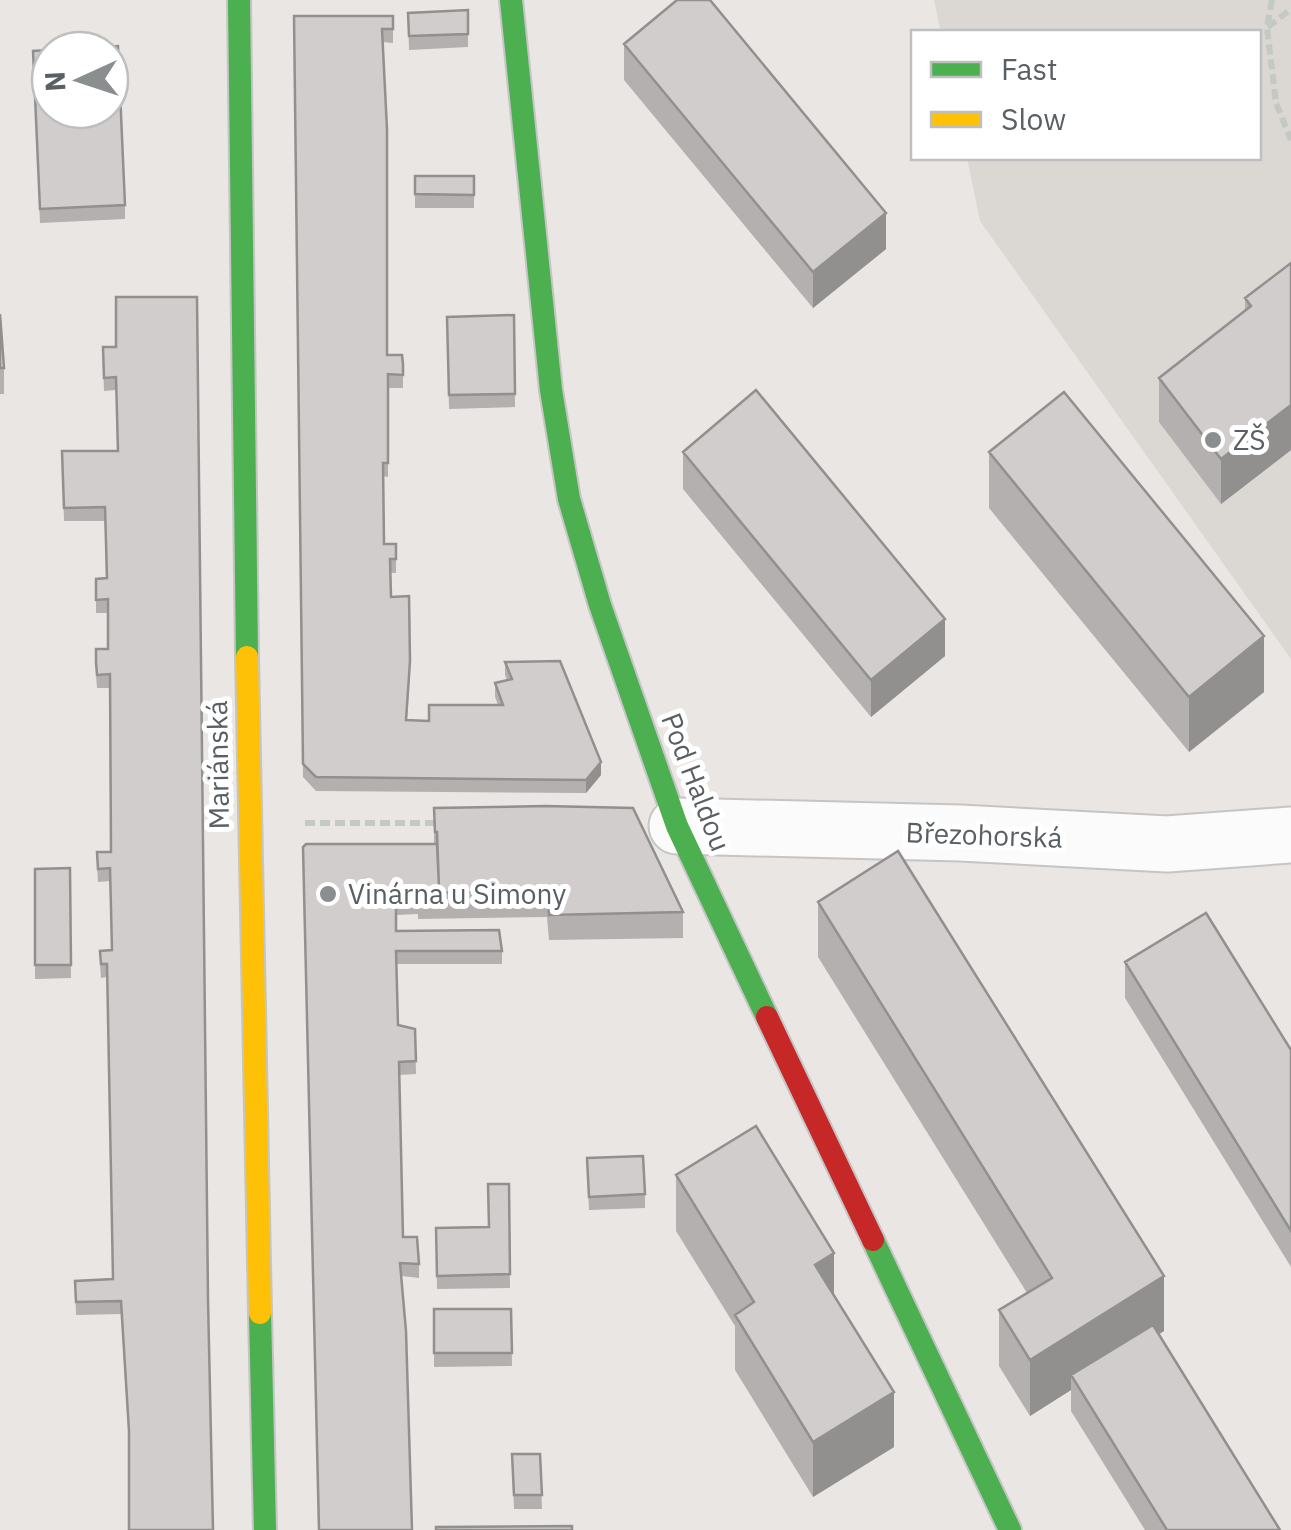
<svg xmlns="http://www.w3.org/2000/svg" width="1291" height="1530" font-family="'IBM Plex Sans',sans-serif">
	<rect width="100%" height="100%" fill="#e9e6e3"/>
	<!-- education -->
	<path fill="#dbd7d2" d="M 934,0 L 1291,0 L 1291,659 L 980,221 L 967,158 L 1258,158 L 1258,32 L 941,32 Z"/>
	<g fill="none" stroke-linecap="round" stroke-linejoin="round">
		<!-- street casing -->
		<g stroke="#c5c5c5" stroke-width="59">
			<path id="street" d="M 677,826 L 960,833 L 1167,844 L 1291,835"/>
		</g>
		<!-- fast casing -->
		<g stroke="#c5c5c5" stroke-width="26">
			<path id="fast" d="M 239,0 L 247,657
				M 511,0 L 551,390 L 569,499 L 600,605 L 677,826 L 767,1017
				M 873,1240 L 1010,1530
				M 260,1313 L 265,1530"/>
		</g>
		<!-- slow casing -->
		<g stroke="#c5c5c5" stroke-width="26">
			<path id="slow" d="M 247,657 L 260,1313"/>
		</g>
		<!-- jam casing -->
		<g stroke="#c5c5c5" stroke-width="26">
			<path id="jam" d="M 767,1017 L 873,1240"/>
		</g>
		<!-- path -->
		<path stroke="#c3c9c4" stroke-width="6" stroke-dasharray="10 5" stroke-linecap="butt" d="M 1272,0 L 1267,28 L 1276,103 L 1291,140
			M 1268,27 L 1291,9
			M 305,823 L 442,823"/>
		<!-- street -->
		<use href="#street" stroke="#fcfbfb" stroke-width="55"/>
		<!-- fast -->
		<use href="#fast" stroke="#4caf50" stroke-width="22"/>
		<!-- slow -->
		<use href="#slow" stroke="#ffc107" stroke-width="22"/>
		<!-- jam -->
		<use href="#jam" stroke="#c62828" stroke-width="22"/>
	</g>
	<!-- wall -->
	<path fill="#b3b0af" d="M 468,10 L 468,47 L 409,50 L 408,13 Z
		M 294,16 L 393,16 L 393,43 L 382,42 L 387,355 L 402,355 L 403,377 L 403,388 L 388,388 L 388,477 L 383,476 L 384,544 L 396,544 L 396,573 L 390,573 L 391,597 L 410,674 L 407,720 L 429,721 L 498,705 L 495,697 L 495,683 L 507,680 L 505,675 L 505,662 L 601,775 L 586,793 L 316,791 L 303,777 Z
		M 624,44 L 886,249 L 813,308 L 624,80 Z
		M 33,51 L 125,205 L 125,219 L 40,223 Z
		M 415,176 L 474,176 L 474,208 L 415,208 Z
		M 1291,263 L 1291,450 L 1221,504 L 1159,422 L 1159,378 L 1245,311 L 1245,298 Z
		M 116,297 L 197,297 L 208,1299 L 213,1530 L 129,1530 L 129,1445 L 121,1314 L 76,1315 L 75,1281 L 113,1279 L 107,977 L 101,978 L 100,964 L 100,951 L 112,950 L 110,881 L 98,882 L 97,865 L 97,852 L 110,852 L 110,688 L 97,688 L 96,675 L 96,649 L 108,649 L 108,613 L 96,613 L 96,579 L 106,578 L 105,521 L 64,521 L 62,451 L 117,451 L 116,390 L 104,391 L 103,360 L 103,347 L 116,347 Z
		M 0,314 L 4,368 L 4,394 L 0,394 Z
		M 514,315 L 515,407 L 449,409 L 447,317 Z
		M 683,452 L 945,656 L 871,717 L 683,489 Z
		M 989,452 L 1264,692 L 1189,752 L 989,508 Z
		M 434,808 L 683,912 L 683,938 L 549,940 L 547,917 L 418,919 L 418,914 L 396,915 L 396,931 L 502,951 L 502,964 L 397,964 L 398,1025 L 415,1029 L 416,1074 L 399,1075 L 400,1143 L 403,1237 L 419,1264 L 419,1278 L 402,1276 L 303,847 L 434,844 Z
		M 70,868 L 71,978 L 35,979 L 35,869 Z
		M 818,902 L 1164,1331 L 1159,1334 L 1280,1530 L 1145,1530 L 1071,1411 L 1071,1390 L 1030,1416 L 999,1366 L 999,1310 L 1027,1293 L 818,957 Z
		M 1125,962 L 1291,1050 L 1291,1267 L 1125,998 Z
		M 587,1172 L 645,1194 L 645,1208 L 589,1210 Z
		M 676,1175 L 834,1295 L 894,1447 L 813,1497 L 735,1370 L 735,1326 L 676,1231 Z
		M 509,1184 L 510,1288 L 437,1289 L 436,1228 L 489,1227 Z
		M 434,1309 L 511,1309 L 512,1366 L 434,1367 Z
		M 512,1454 L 540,1454 L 542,1509 L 514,1509 Z"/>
	<!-- shaded-wall -->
	<path fill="#92908f" d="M 886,213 L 886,249 L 813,308 L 813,272 Z
		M 1291,405 L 1291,450 L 1221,504 L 1221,459 Z
		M 945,619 L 945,656 L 871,717 L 871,680 Z
		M 1264,636 L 1264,692 L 1189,752 L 1189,697 Z
		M 601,762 L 601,775 L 586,793 L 586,780 Z
		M 834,1253 L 834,1308 L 815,1265 Z
		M 1164,1276 L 1164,1331 L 1078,1385 L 1071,1375 L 1071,1390 L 1030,1416 L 1030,1360 Z
		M 894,1392 L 894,1447 L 813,1497 L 813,1442 Z"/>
	<!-- building -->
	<path fill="#d0cdcc" stroke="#92908f" stroke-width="2.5" fill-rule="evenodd" d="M 677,0 L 710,0 L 886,213 L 813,272 L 624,44 Z
		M 468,10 L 468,34 L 409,36 L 408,13 Z
		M 294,16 L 393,16 L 393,29 L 382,29 L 387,129 L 387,355 L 402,355 L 403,364 L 403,375 L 388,374 L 388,463 L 383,463 L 384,544 L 396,544 L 396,559 L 390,559 L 391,597 L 409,596 L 410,661 L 406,720 L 429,721 L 429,705 L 503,705 L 495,683 L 512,679 L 505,662 L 560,661 L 601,762 L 586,780 L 316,777 L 303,764 Z
		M 118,46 L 125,205 L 40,209 L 33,51 ZM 50,50 L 110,50 L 110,110 L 50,110 Z
		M 415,176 L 474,176 L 474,195 L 415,194 Z
		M 1291,263 L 1291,405 L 1221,459 L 1159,378 L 1251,306 L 1245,298 Z
		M 116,297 L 197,297 L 208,1299 L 213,1530 L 129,1530 L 129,1431 L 121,1301 L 76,1302 L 75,1281 L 113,1279 L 107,964 L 101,964 L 100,951 L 112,950 L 110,868 L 98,869 L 97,852 L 111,852 L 110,674 L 97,675 L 96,662 L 96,649 L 108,649 L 108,599 L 96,600 L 96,579 L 107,578 L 105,507 L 64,508 L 62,451 L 118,451 L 116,377 L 104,378 L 103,347 L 116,347 Z
		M 0,314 L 4,368 L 0,368 Z
		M 514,315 L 515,394 L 449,395 L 447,317 Z
		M 756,390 L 945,619 L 871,680 L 683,452 Z
		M 1064,392 L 1264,636 L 1189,697 L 989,452 Z
		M 545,806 L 633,808 L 683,912 L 549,915 L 547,891 L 418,893 L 418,888 L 439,888 L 437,832 L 435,832 L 434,808 Z
		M 306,844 L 437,844 L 439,888 L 418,888 L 418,901 L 396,902 L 396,931 L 499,930 L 502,951 L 396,951 L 398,1025 L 415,1029 L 416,1061 L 399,1062 L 403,1237 L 417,1237 L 419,1264 L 400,1263 L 406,1331 L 412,1530 L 319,1530 L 303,847 Z
		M 898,851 L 1164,1276 L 1030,1360 L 999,1310 L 1052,1278 L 818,902 Z
		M 70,868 L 71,965 L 35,965 L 35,869 Z
		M 1206,913 L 1291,1050 L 1291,1231 L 1125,962 Z
		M 756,1126 L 834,1253 L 815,1265 L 894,1392 L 813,1442 L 735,1315 L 754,1302 L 676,1175 Z
		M 643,1156 L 645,1194 L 589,1197 L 587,1158 Z
		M 488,1184 L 509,1184 L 510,1274 L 437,1276 L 436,1228 L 489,1227 Z
		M 434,1309 L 511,1309 L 512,1353 L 434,1353 Z
		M 1153,1325 L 1280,1530 L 1167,1530 L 1071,1375 Z
		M 512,1454 L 540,1454 L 542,1495 L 514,1495 Z
		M 572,1526 L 572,1530 L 436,1530 L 436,1527 Z"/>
	<!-- markers -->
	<g fill="#8b8e8f" stroke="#fff" stroke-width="4">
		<circle cx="1213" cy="440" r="10"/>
		<circle cx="328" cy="894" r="10"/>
	</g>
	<g text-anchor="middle" stroke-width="10" stroke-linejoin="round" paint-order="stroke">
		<!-- poi labels -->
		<g font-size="28" fill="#595f62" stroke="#fff" text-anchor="start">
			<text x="1233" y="450">ZŠ</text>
			<text x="348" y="904">Vinárna u Simony</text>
		</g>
		<!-- street labels -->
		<g font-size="28" fill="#595f62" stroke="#fff">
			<text transform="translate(218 765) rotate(-91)" y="10">Mariánská</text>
			<text transform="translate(696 782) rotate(69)" y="10">Pod Haldou</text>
			<text transform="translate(984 835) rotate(2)" y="10">Březohorská</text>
		</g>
	</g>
	<!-- legend -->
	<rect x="911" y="30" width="350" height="130" fill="#ffffff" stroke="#bdbfc0" stroke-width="2.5"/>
	<rect x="931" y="62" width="50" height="15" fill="#4caf50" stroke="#bdbfc0" stroke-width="2.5"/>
	<text x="1001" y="80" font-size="30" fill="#595f62">Fast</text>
	<rect x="931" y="112" width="50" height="15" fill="#ffc107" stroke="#bdbfc0" stroke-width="2.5"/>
	<text x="1001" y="130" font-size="30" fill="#595f62">Slow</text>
	<!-- north arrow -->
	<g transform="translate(80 80) rotate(267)"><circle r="48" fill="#ffffff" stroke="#bdbfc0" stroke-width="2.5"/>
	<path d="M0-8L18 38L0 25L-18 38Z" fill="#8b8e8f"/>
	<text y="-15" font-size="28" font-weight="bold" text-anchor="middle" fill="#595f62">N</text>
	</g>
</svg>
